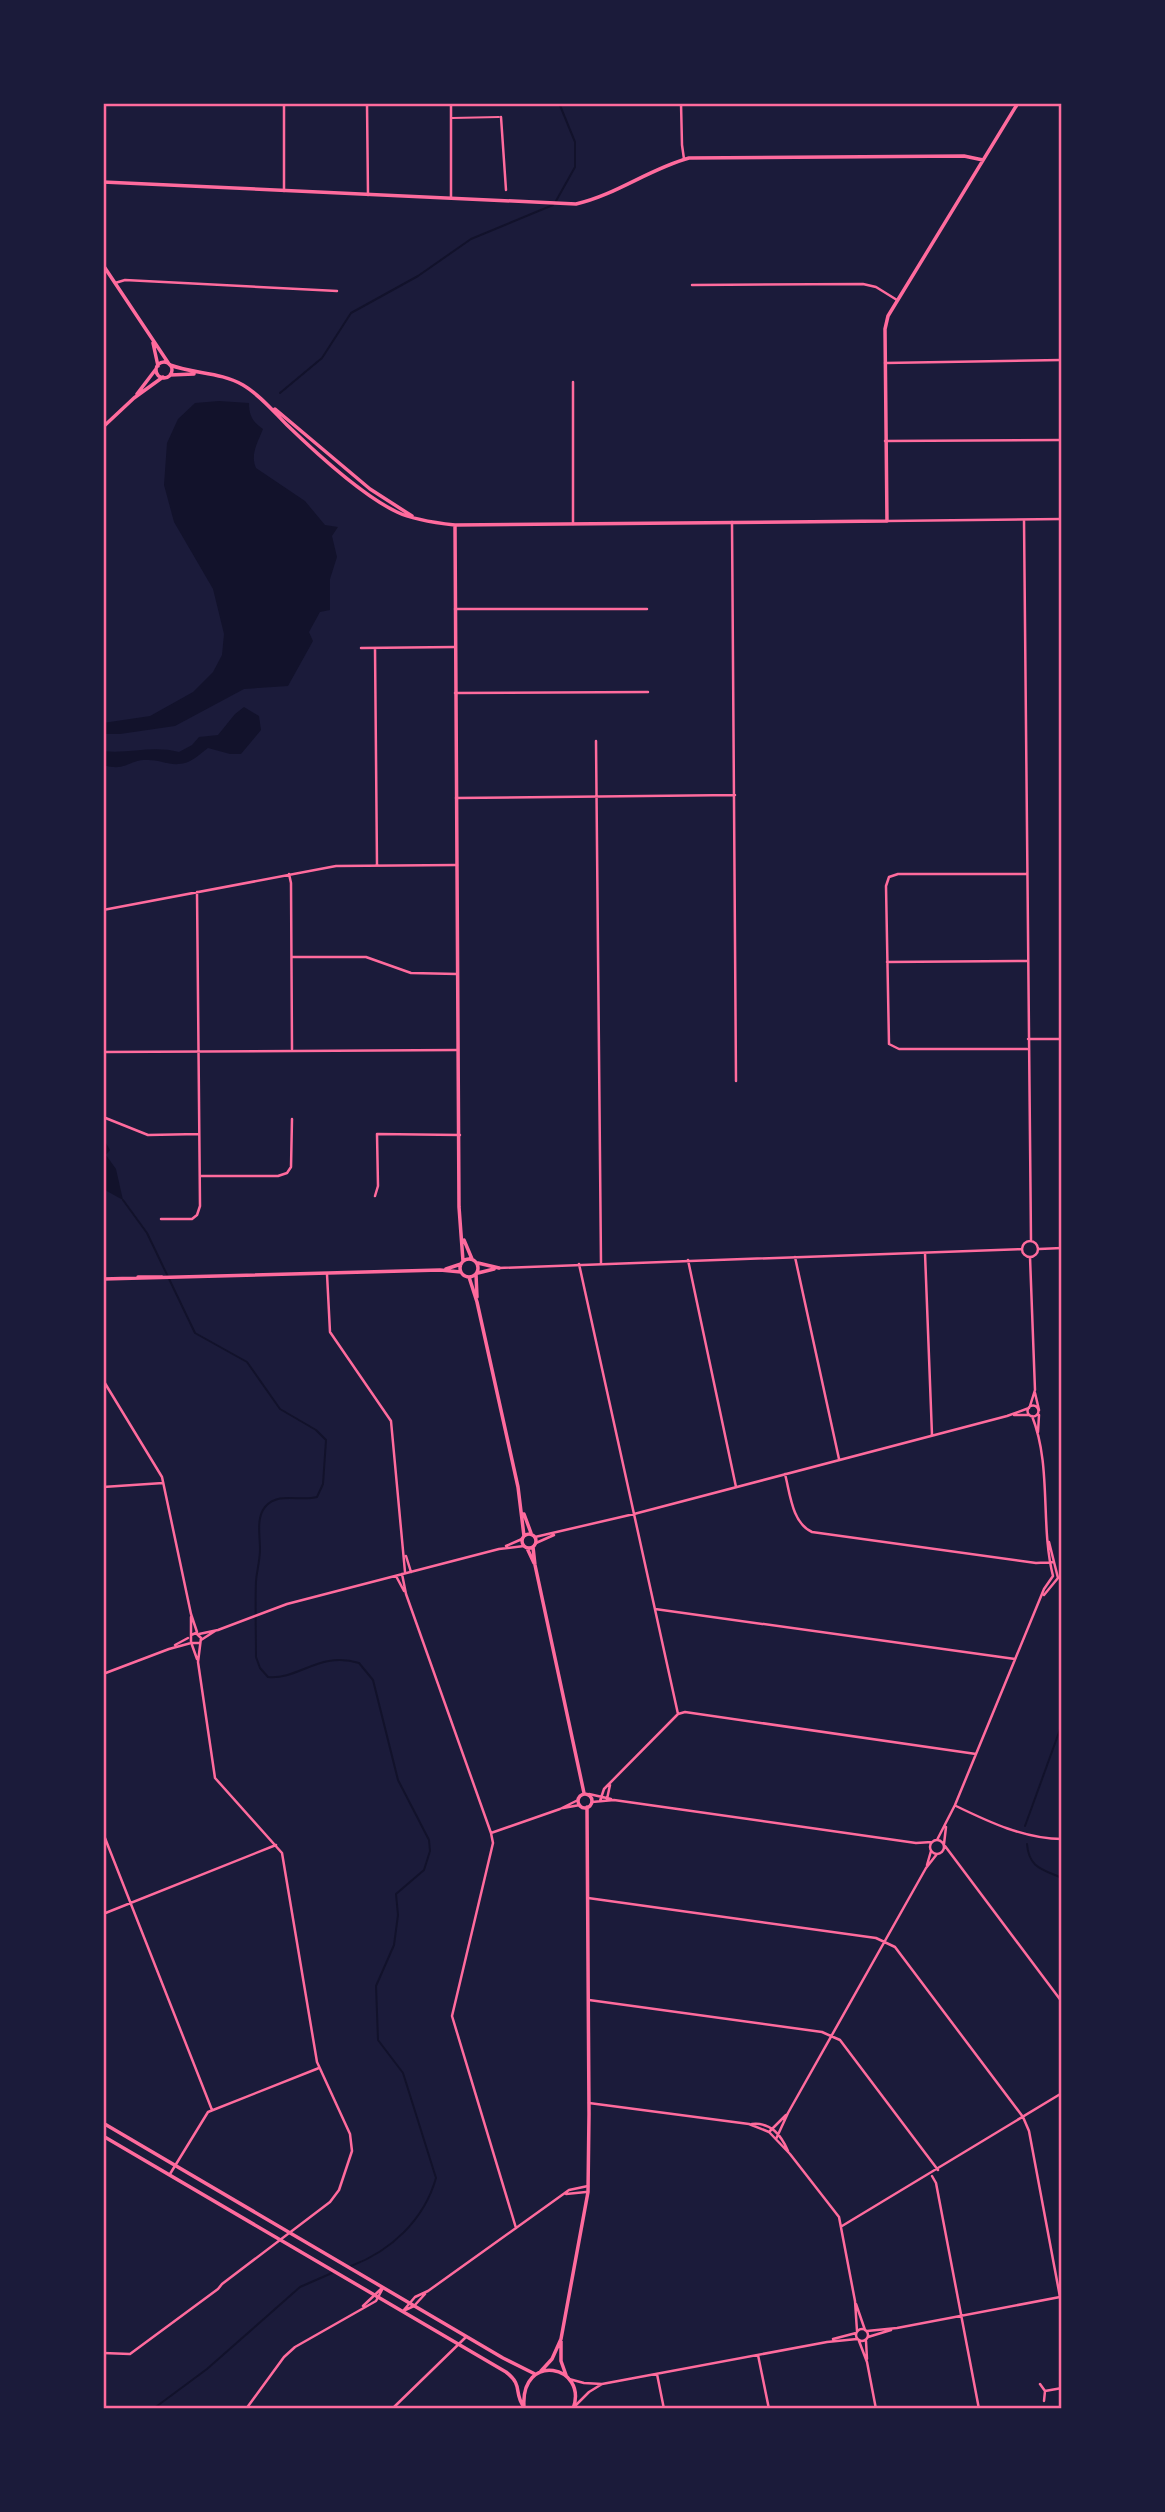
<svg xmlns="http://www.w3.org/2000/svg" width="1165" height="2512" font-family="Manrope,sans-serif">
	<rect width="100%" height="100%" fill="#1b1b3a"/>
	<!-- water -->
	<path fill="#12122b" d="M 219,401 L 249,403 C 249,416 253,422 263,429 C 258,442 250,454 256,468 L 305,501 L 325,525 L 338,527 L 332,536 L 337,557 L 330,579 L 330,610 L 320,612 L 309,632 L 313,641 L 288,686 L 244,689 L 175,726 L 120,734 L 103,734 L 103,723 L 150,716 L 193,692 L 213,672 L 222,655 L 224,634 L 213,589 L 174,522 L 164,485 L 167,443 L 178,419 L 195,403 Z
		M 244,707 L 259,716 L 261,730 L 241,754 L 230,754 L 208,748 C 201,753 193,761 185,763 C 170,767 160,759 146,760 C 128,760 126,772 103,765 L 103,751 C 129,754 153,745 179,752 L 192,745 L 199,737 L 218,735 L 235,714 Z
		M 103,1138 L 110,1150 L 106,1155 L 116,1169 L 123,1200 L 103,1189 Z"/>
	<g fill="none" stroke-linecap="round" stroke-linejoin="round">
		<!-- stream -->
		<path stroke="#12122b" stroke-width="2" d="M 556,201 L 575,167 L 575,142 L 559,103
			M 280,393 L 322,358 L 351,313 L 418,276 L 471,239 L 553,205
			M 123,1200 L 147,1233 L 195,1333 L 247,1362 L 280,1409 L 316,1430 L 326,1440 L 323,1484 L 317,1497 C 300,1502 279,1491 265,1507 C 256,1518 260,1536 260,1549 C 260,1560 257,1570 256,1581 C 255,1607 256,1632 256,1657 L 260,1668 L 268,1677 C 299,1680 319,1651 359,1663 L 373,1680 L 398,1780 L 429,1840 L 430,1851 L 424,1870 L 396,1894 L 398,1915 L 394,1945 L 376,1986 L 378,2040 L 403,2073 L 436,2178 C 424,2220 391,2251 351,2266
			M 1025,1826 L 1062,1724
			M 1027,1844 C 1029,1868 1042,1869 1062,1878
			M 153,2409 L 207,2369 L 300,2287 L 332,2273"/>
		<!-- service -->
		<path stroke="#ff6b9d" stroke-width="2" d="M 452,118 L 499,117"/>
		<!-- minor -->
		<path stroke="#ff6b9d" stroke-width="2.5" d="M 284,103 L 284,191
			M 367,103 L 368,195
			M 451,103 L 451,198
			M 681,103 L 682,145 L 684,159
			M 501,117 L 506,190
			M 115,283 L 125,280 L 337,291
			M 692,285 L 863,284 L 876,287 L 897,300
			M 885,363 L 1061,360
			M 573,382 L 573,524
			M 885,441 L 1062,440
			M 1024,520 L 1031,1241
			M 887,521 L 1062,519
			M 732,522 L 736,1081
			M 455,609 L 647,609
			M 361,648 L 455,647
			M 375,648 L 377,865
			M 455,693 L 648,692
			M 596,741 L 601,1263
			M 456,798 L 735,795
			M 289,874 L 291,883 L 292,1049
			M 1026,874 L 898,874 L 889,877 L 886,886 L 889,1044 L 899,1049 L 1027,1049
			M 103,910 L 336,866 L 457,865
			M 292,957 L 366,957 L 411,973 L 457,974
			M 887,962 L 1027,961
			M 1028,1039 L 1062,1039
			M 103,1052 L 457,1050
			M 103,1117 L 148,1135 L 199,1134
			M 200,1176 L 278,1176 L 287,1173 L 291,1167 L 292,1119
			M 375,1196 L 378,1186 L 377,1134 L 460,1135
			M 161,1219 L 192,1219 L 197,1215 L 200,1206 L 197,892
			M1022 1249a8 8 0 1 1 16 0a8 8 0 1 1-16 0Z
			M 1039,1249 L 1062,1248
			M 925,1253 L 932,1435
			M 795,1257 L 839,1459
			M 688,1260 L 736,1487
			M 579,1264 L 678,1714 L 604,1789 L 600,1801
			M 499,1268 L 1022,1249
			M 327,1274 L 330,1332 L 391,1421 L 405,1572
			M 103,1380 L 162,1477 L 191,1614 L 197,1632
			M 1035,1393 L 1039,1410
			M1027.5 1411a5.5 5.5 0 1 1 11 0a5.5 5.5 0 1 1-11 0Z
			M 1030,1406 L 1035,1390 L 1030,1257
			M 1014,1415 L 1028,1415
			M 1038,1432 L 1039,1415
			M 785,1474 C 790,1493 792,1523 812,1532 L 1036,1563 L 1054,1562
			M 103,1487 L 163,1483
			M 535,1537 L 634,1514 L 1007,1416 L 1029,1408
			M 536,1543 L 554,1535
			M 506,1546 L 522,1539
			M 406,1556 L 411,1572
			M 402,1574 L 406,1594 L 491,1833 L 493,1843 L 452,2016 L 516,2228
			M 396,1576 L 404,1591
			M 1044,1595 L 1058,1578 L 1049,1542
			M 655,1609 L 1015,1659
			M 199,1634 L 218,1630 L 287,1604 L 499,1549 L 524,1546
			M 191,1635 L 191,1617
			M 201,1640 L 215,1631
			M 175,1645 L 188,1638
			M 192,1645 L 197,1659
			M 103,1674 L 169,1649 L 191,1643
			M 678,1714 L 685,1712 L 976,1754
			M 589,1794 L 611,1799
			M 607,1799 L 610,1785
			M 592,1802 L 614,1800 L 916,1843 L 932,1842
			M 956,1806 C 989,1822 1025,1839 1062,1839
			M 563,1808 L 580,1805
			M 103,1833 L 212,2110
			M 491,1833 L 560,1809 L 578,1800
			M930 1847a7 7 0 1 1 14 0a7 7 0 1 1-14 0Z
			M 937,1840 L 955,1805 L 1044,1589 L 1053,1576 C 1040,1525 1052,1466 1032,1416
			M 944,1844 L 946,1827
			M 945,1846 L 1062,2002
			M 927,1865 L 931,1851
			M 588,1898 L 876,1938 L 895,1947 L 1023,2117 L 1029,2131 L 1060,2297
			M 103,1914 L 276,1845
			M 589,2000 L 822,2032 L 840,2040 L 938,2170
			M 589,2103 L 749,2124 L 769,2132 L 790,2154 L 839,2217 L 855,2301 L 857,2331
			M 752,2124 C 771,2122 781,2135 788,2151
			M 769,2132 L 786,2115
			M 776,2139 L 788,2113 L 926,1868 L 937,1854
			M 170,2174 L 208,2112 L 319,2068
			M 932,2176 L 936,2183 L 979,2409
			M 566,2194 L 586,2192
			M 842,2226 L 1062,2093
			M 856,2304 L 865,2330
			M 363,2306 L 381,2289
			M 403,2311 L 415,2297 L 428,2291 L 569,2190 L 588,2186
			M 403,2311 L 414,2306 L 425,2294
			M856 2335a6 6 0 1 1 12 0a6 6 0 1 1-12 0Z
			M 867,2331 L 897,2328 L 1060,2297
			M 868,2337 L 891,2330
			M 833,2339 L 856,2333
			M 859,2341 L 867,2362 L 876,2409
			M 866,2341 L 867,2359
			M 103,2353 L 130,2354 L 218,2289 L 222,2284 L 330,2202 L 339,2190 L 352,2151 L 350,2134 L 317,2062 L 282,1853 L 215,1778 L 198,1662 L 201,1638 L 196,1633 L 191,1635 L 191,1643 L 199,1643
			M 758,2355 L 769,2409
			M 657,2374 L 664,2409
			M 569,2379 L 584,2383 L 602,2384 L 827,2342 L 857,2339
			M 1040,2384 L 1045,2391 L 1044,2401
			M 1045,2391 L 1062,2388
			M 575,2406 L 589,2392 L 602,2384
			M 246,2409 L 284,2357 L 295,2347 L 376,2301 L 383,2288
			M 392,2409 L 466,2337"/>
		<!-- tertiary -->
		<path stroke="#ff6b9d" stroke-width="3.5" d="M 103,182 L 576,204 C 616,195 649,169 689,158 L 964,156 L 983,160
			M 103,265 L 169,364
			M 153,343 L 158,366
			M156 370a8 8 0 1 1 16 0a8 8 0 1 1-16 0Z
			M 170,365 C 194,374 221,372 243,385 C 260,395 273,411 287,425 C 316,453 361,495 397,512 C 413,520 437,523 455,525 L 887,521 L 885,329 L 888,316 L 1018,103
			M 170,375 L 194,374
			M 137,394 L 156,369
			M 275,409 L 370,489 L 412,516
			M 103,427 L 134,398 L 163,377
			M 455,525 L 459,1207 L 463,1261
			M 464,1240 L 472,1259
			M460 1268a9 9 0 1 1 18 0a9 9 0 1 1-18 0Z
			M 478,1263 L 499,1268
			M 446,1269 L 461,1264
			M 478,1273 L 494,1269
			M 476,1274 L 477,1297
			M 138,1277 L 162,1277
			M 469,1277 L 477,1302 L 518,1487 L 524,1536
			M 103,1279 L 440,1270 L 461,1272
			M 524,1514 L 531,1533
			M522 1541a7 7 0 1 1 14 0a7 7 0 1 1-14 0Z
			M 533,1547 L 535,1565 L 584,1793
			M 527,1548 L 534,1563
			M578 1801a7 7 0 1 1 14 0a7 7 0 1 1-14 0Z
			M 103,2123 L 503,2358 L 535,2374
			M 103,2136 L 506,2372 C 524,2386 513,2392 524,2407
			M 561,2341 L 561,2361 L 566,2375
			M 541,2371 L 552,2359 L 561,2339 L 588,2192 L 589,2114 L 587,1807
			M 524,2407 C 520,2351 589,2365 573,2409"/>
	</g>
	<!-- border -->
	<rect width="1165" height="2512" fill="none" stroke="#1b1b3a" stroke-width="210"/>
	<rect x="105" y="105" width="955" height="2302" fill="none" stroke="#ff6b9d" stroke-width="2.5"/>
</svg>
